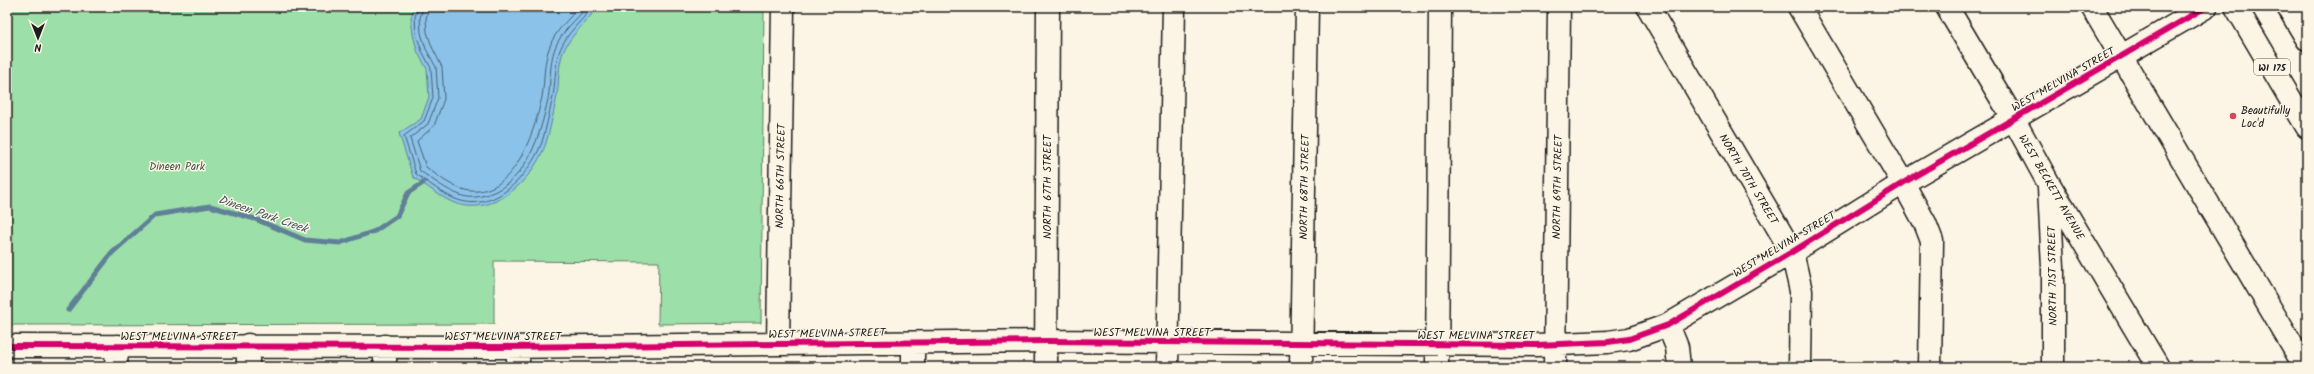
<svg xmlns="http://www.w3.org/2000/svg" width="2314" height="374" font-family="Kalam,sans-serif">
	<rect width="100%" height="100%" fill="#fcf5e5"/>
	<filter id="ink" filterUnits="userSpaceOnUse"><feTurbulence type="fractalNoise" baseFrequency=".025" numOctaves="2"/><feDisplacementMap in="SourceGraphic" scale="8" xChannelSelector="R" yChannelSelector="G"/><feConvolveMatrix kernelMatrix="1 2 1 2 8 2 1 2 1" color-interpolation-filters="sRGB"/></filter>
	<g filter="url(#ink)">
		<!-- green -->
		<path fill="#9ddfa9" stroke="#5c7e62" d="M 7,7 L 764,7 L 761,323 L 658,324 L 659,262 L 494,261 L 494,324 L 7,325 Z"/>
		<!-- water -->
		<path fill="#8bc2e9" stroke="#5f8097" d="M 414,7 L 598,7 C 587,21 572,34 564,50 C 557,65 560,85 556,101 C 553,115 550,130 546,143 C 534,178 497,216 457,204 C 442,199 426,185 413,177 L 399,133 L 421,119 L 429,97 L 427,69 L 418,53 L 413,35 L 411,17 Z"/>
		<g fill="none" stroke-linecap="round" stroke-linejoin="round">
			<!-- shore -->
			<path stroke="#485e6e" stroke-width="1" d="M 418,7 L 415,17 L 416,34 L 422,51 L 431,68 L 433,98 L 424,121 L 404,136 L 416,174 C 429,183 444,195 458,200 C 496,213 530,174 542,142 C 546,129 549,114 552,101 C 556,85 554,66 560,50 C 566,34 582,20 593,7
				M 423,7 L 420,18 L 421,33 L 426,49 L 436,67 L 438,98 L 428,124 L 410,138 L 420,171 C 432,179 446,190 460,195 C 470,199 479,197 489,194 C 528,180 540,135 548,99 C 551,83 549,64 555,48 C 561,32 576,20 587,7
				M 429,7 L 426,19 L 427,32 L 432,47 L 442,67 L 444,99 L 434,126 L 417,141 L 426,167 C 438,176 455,190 471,191 C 515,195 535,130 542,97 C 545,80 543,62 550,46 C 555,31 569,19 579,7"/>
			<!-- stream -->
			<path stroke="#5f8097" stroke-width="5" d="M 68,310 L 112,253 L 155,215 L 210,206 L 255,219 L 305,240 L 340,243 L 375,231 L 397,216 L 408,193 L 423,183"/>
			<!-- minor casing -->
			<g stroke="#1c1c1c" stroke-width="25">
				<path id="minor" d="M 1648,7 L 1792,252 L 1801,291 L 1800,367
					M 1799,7 L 1903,183 L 1925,223 L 1932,241 L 1930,367
					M 1947,7 L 2014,120 L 2049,184 L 2158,367
					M 2092,7 L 2305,367
					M 2049,187 L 2053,268 L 2053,367
					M 1668,325 L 1677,347 L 1679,367
					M 913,343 L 913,367
					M 778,344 L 783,7
					M 248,345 L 248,367
					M 7,346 L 498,347 L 1047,341 L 1536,345 L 1608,342 L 1629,339 L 1668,325 L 1792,252 L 1903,183 L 2206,7
					M 385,346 L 385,367
					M 116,367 L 117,346
					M 518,367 L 518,347
					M 1046,367 L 1048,7
					M 1167,367 L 1174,7
					M 1301,367 L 1307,7
					M 1437,367 L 1440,7
					M 1555,367 L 1559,7"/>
			</g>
			<!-- major casing -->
			<g stroke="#1c1c1c" stroke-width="25">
				<path id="major" d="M 2236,7 L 2307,127
					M 2288,7 L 2307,39"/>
			</g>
			<!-- minor -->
			<use href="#minor" stroke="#fcf5e5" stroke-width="22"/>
			<!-- major -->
			<use href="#major" stroke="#fcf5e5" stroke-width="22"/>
			<!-- cycleway casing -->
			<g stroke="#fcf5e5" stroke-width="8">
				<path id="cycleway" d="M 7,346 L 498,347 L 1047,341 L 1536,345 L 1608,342 L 1629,339 L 1668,325 L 1792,252 L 1903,183 L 2206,7"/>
			</g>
			<!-- cycleway -->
			<use href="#cycleway" stroke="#d6006c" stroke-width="6"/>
		</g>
	</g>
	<!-- markers -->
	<circle fill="#d1495b" stroke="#fcf5e5" stroke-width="1.5" cx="2233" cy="116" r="4"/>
	<g text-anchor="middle" stroke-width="3" stroke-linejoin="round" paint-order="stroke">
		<!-- shield labels -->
		<rect fill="#fcf5e5" stroke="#5f5d58" stroke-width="1" x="2254" y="59" width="36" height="16" rx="3"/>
		<g font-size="10" font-weight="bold" fill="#1c1c1c">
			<text x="2272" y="71">WI 175</text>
		</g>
		<!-- street labels -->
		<g font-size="11" fill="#1c1c1c" stroke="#fcf5e5">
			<text transform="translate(2063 79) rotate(-30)" y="4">WEST MELVINA STREET</text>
			<text transform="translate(780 176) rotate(-89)" y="4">NORTH 66TH STREET</text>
			<text transform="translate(1749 179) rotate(59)" y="4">NORTH 70TH STREET</text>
			<text transform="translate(1047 187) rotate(-90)" y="4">NORTH 67TH STREET</text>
			<text transform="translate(1304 187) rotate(-89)" y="4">NORTH 68TH STREET</text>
			<text transform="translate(1557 187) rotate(-89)" y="4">NORTH 69TH STREET</text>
			<text transform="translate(2052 187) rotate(60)" y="4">WEST BECKETT AVENUE</text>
			<text transform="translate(1784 244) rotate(-31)" y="4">WEST MELVINA STREET</text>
			<text transform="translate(2052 276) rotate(-91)" y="4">NORTH 71ST STREET</text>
			<text x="1152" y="336">WEST MELVINA STREET</text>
			<text transform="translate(827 333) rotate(-1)" y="4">WEST MELVINA STREET</text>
			<text x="1476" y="339">WEST MELVINA STREET</text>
			<text x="179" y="340">WEST MELVINA STREET</text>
			<text x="503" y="340">WEST MELVINA STREET</text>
		</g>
		<!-- poi labels -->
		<g font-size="11" fill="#1c1c1c" stroke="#fcf5e5" text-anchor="start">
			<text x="2241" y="114">Beautifully<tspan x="2241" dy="13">Loc'd</tspan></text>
		</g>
		<!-- park labels -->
		<g font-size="11" fill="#435646" stroke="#fcf5e5">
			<text x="177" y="170">Dineen Park</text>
		</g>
		<!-- water labels -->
		<g font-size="12" font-style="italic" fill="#435664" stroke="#fcf5e5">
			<text transform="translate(263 214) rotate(19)" y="4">Dineen Park Creek</text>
		</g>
	</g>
	<!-- margin -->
	<rect width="2314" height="374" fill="none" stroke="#fcf5e5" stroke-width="24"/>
	<rect x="12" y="12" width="2290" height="350" fill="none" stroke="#1c1c1c" stroke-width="1.5" filter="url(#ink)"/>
	<!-- north arrow -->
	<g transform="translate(38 38) rotate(180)" stroke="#fcf5e5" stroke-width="3" paint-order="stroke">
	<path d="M0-3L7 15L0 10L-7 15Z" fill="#1c1c1c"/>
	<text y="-6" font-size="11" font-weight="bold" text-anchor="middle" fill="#1c1c1c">N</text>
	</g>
</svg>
